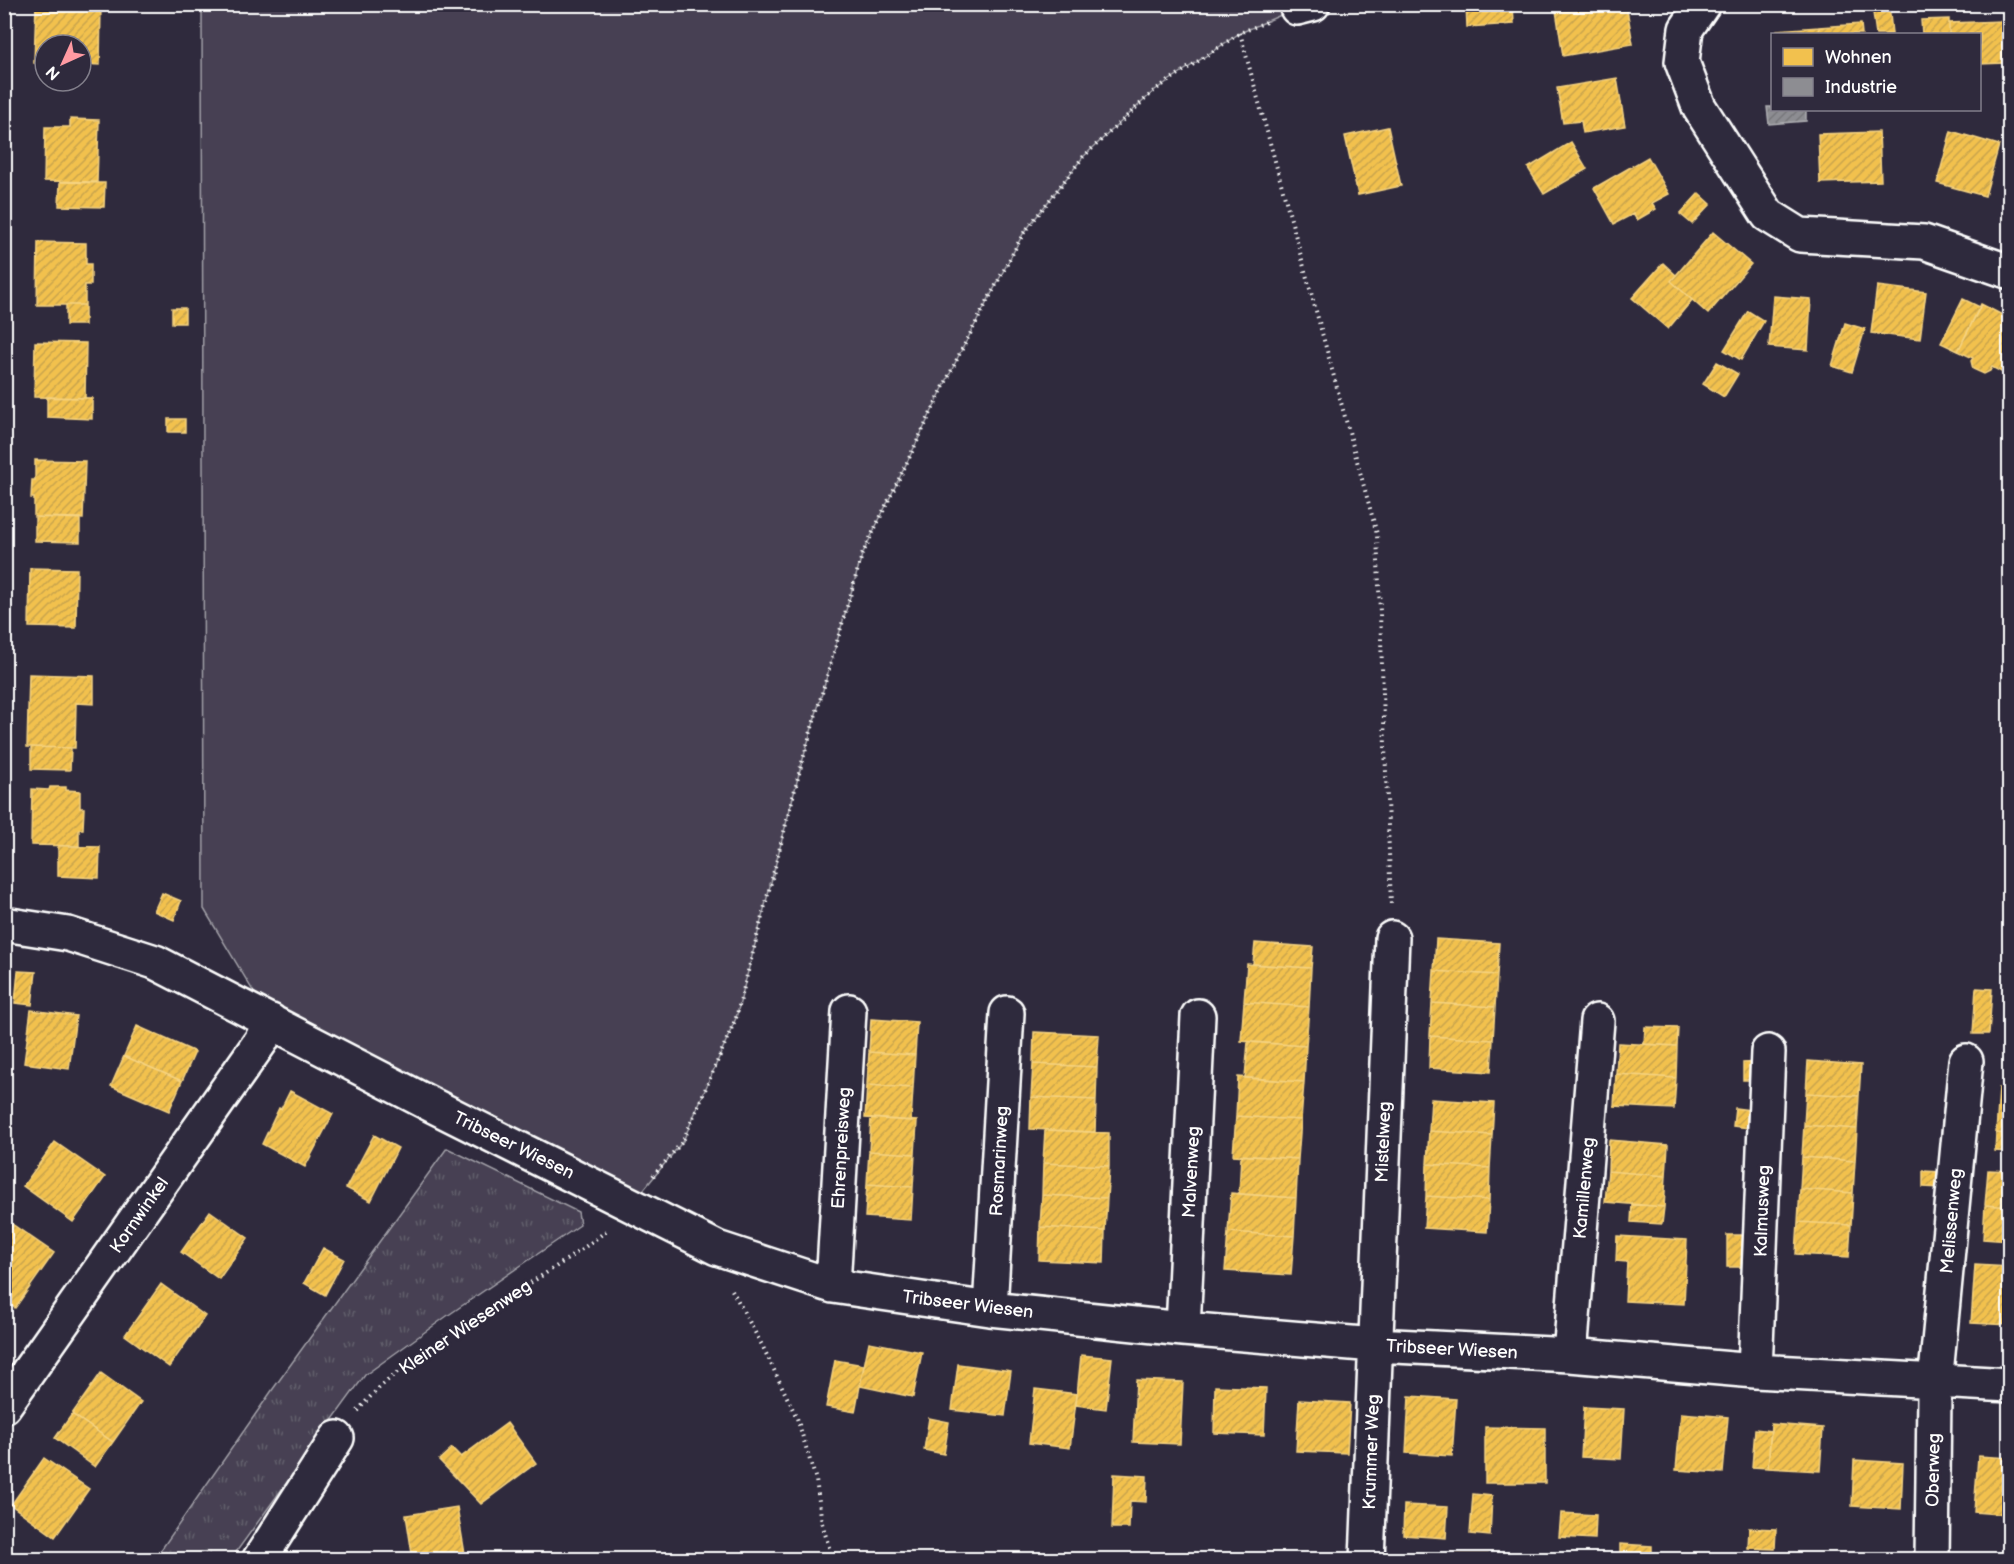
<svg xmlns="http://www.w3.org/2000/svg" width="2014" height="1564" font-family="'Balsamiq Sans',sans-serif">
	<defs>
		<pattern id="park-tufts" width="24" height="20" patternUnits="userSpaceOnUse" patternTransform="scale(1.5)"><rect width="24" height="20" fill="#464152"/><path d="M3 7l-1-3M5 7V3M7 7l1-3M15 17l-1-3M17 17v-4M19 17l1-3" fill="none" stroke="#625e6c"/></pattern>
		<pattern id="homes-hatch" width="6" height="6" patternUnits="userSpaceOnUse" patternTransform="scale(1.5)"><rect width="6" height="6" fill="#f2c14e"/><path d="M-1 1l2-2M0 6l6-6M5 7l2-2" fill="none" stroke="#c8a44e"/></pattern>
		<pattern id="industry-hatch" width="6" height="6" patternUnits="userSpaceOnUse" patternTransform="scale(1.5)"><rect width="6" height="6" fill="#8d8d92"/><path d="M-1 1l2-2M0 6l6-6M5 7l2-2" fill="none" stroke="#76767a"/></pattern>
	</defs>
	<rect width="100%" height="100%" fill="#2f2a3d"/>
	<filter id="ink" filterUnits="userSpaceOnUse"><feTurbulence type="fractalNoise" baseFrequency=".0167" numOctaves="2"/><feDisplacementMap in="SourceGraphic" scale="12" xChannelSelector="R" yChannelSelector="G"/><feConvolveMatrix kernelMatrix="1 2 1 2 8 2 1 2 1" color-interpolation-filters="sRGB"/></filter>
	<g filter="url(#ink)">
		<!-- grass -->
		<path fill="#464152" stroke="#a2a0a8" stroke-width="1.5" d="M 202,5 L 1313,5 L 1297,8 L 1240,33 L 1155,90 L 1083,157 L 1023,234 L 960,353 L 862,555 L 801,766 L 736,1018 L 683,1141 L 632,1204 L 271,1021 L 204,909 Z"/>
		<!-- park -->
		<path fill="url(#park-tufts)" stroke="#a2a0a8" stroke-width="1.5" d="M 447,1148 L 578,1212 L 580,1225 L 447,1316 L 365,1375 L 231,1559 L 154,1560 L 273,1389 Z"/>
		<!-- homes -->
		<path fill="url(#homes-hatch)" stroke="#f6d483" stroke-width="1.5" d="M 36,4 L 101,4 L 100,65 L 81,64 L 81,45 L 45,45 L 45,64 L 34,63 Z
			M 1466,4 L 1513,4 L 1514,24 L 1467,27 Z
			M 1555,4 L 1626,4 L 1633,44 L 1563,56 Z
			M 1889,4 L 1892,34 L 1876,34 L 1872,5 Z
			M 1949,19 L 1949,34 L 1922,34 L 1921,20 Z
			M 2002,21 L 2004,63 L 1980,64 L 1980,34 L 1949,34 L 1949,23 Z
			M 1861,24 L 1862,34 L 1820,34 L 1819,27 Z
			M 1819,27 L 1820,34 L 1778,34 L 1777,30 Z
			M 1617,78 L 1625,126 L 1583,133 L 1581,121 L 1563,123 L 1557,88 Z
			M 70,119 L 99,120 L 97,182 L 44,181 L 45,127 L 70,127 Z
			M 1388,127 L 1401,186 L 1358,195 L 1345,136 Z
			M 1951,131 L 1999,145 L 1985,196 L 1937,183 Z
			M 1879,132 L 1881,181 L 1820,183 L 1818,134 Z
			M 1571,142 L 1587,169 L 1544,194 L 1528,168 Z
			M 1648,157 L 1669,194 L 1652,203 L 1656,209 L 1637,220 L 1633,214 L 1614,224 L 1594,188 Z
			M 60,182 L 105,183 L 104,207 L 59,206 Z
			M 1699,193 L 1711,204 L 1692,224 L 1680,214 Z
			M 1713,232 L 1751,264 L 1708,314 L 1671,281 Z
			M 38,242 L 86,243 L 86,264 L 91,264 L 91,285 L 85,285 L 85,305 L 37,305 Z
			M 1663,263 L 1676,275 L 1671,281 L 1692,300 L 1668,329 L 1632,298 Z
			M 1877,286 L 1926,292 L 1920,339 L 1871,333 Z
			M 1773,296 L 1811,299 L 1808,350 L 1769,347 Z
			M 1963,299 L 1980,307 L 1958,351 L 1941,343 Z
			M 1981,304 L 2010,319 L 2010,370 L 2007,375 L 1992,367 L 1990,371 L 1984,374 L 1973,369 L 1971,361 L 1973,358 L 1958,351 Z
			M 66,305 L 85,305 L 85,325 L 66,325 Z
			M 172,308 L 185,308 L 185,323 L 172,323 Z
			M 1748,311 L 1764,321 L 1741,360 L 1724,350 Z
			M 1845,323 L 1865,329 L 1852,372 L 1832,366 Z
			M 35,342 L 86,343 L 85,398 L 34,397 Z
			M 1717,362 L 1738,374 L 1724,397 L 1703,384 Z
			M 47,397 L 92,398 L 92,419 L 47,417 Z
			M 168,419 L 185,419 L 185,432 L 168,432 Z
			M 35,460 L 85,461 L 83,519 L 34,517 L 34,498 L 31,498 L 32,480 L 35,480 Z
			M 35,517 L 80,518 L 80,542 L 35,541 Z
			M 30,568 L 77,569 L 76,628 L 29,627 Z
			M 29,674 L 94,676 L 94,704 L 76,703 L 75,748 L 27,747 Z
			M 31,747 L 71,748 L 70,770 L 31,769 Z
			M 50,787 L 66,787 L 66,790 L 80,791 L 80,808 L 84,808 L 83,829 L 79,829 L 79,846 L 31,845 L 32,789 L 49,790 Z
			M 58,846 L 100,847 L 99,878 L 58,876 Z
			M 162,893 L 181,901 L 174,920 L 154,911 Z
			M 1436,939 L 1499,943 L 1497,975 L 1434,971 Z
			M 1255,943 L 1313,947 L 1311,968 L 1253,964 Z
			M 1247,964 L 1311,968 L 1309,1007 L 1244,1002 Z
			M 18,971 L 36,972 L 32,1005 L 15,1003 Z
			M 1434,971 L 1497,975 L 1495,1007 L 1432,1003 Z
			M 1976,988 L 1992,989 L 1989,1034 L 1973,1034 Z
			M 1244,1002 L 1309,1007 L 1306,1046 L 1241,1041 Z
			M 1432,1003 L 1495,1007 L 1493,1040 L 1430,1036 Z
			M 2006,1007 L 2010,1007 L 2010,1055 L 2002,1054 Z
			M 31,1010 L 76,1016 L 69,1069 L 24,1063 Z
			M 871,1019 L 917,1022 L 915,1055 L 869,1052 Z
			M 137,1026 L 195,1052 L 182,1081 L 124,1056 Z
			M 1645,1027 L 1678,1028 L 1677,1046 L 1644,1044 Z
			M 1034,1032 L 1099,1035 L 1097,1067 L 1033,1064 Z
			M 1430,1036 L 1493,1040 L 1491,1072 L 1429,1068 Z
			M 1248,1042 L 1306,1046 L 1304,1082 L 1245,1078 Z
			M 1618,1043 L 1677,1046 L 1676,1078 L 1616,1074 Z
			M 869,1052 L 915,1055 L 913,1088 L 867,1085 Z
			M 124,1056 L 182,1081 L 169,1111 L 111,1086 Z
			M 1808,1061 L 1861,1065 L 1859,1096 L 1806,1093 Z
			M 1761,1062 L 1761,1080 L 1743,1080 L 1743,1063 Z
			M 1033,1064 L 1097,1067 L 1096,1100 L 1031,1097 Z
			M 1616,1074 L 1676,1078 L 1674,1109 L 1614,1106 Z
			M 1238,1077 L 1304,1082 L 1301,1120 L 1236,1116 Z
			M 867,1085 L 913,1088 L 911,1121 L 865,1118 Z
			M 1999,1088 L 2010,1089 L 2010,1134 L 1996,1133 Z
			M 290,1091 L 333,1114 L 305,1167 L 262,1144 L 279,1108 L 281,1109 Z
			M 1806,1093 L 1859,1096 L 1857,1129 L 1804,1125 Z
			M 1031,1097 L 1096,1100 L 1095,1132 L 1030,1129 Z
			M 1431,1099 L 1494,1103 L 1492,1135 L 1429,1131 Z
			M 1735,1108 L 1750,1110 L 1749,1128 L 1733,1126 Z
			M 1236,1116 L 1301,1120 L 1298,1159 L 1233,1155 Z
			M 871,1118 L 917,1121 L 915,1154 L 869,1151 Z
			M 1804,1125 L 1857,1129 L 1855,1161 L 1802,1157 Z
			M 1045,1130 L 1109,1133 L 1109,1166 L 1043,1163 Z
			M 1429,1131 L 1492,1135 L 1490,1168 L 1427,1164 Z
			M 1996,1133 L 2010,1134 L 2010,1152 L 1995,1151 Z
			M 374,1135 L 398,1148 L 371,1201 L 346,1188 Z
			M 1609,1140 L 1668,1145 L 1666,1176 L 1608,1171 Z
			M 55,1142 L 105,1177 L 73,1222 L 23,1186 Z
			M 869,1151 L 915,1154 L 913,1187 L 867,1184 Z
			M 1241,1155 L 1298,1159 L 1296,1198 L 1239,1194 Z
			M 1802,1157 L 1855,1161 L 1853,1193 L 1800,1189 Z
			M 1043,1163 L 1109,1166 L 1107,1198 L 1042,1195 Z
			M 1427,1164 L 1490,1168 L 1489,1200 L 1426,1196 Z
			M 1988,1170 L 2010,1171 L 2010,1207 L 1985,1205 Z
			M 1608,1171 L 1666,1176 L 1664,1207 L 1605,1202 Z
			M 1923,1171 L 1942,1172 L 1942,1188 L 1923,1187 Z
			M 867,1184 L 913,1187 L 911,1220 L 865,1217 Z
			M 1800,1189 L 1853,1193 L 1851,1225 L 1798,1222 Z
			M 1231,1193 L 1296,1198 L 1294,1236 L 1228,1232 Z
			M 1042,1195 L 1107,1198 L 1105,1231 L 1040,1227 Z
			M 1426,1196 L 1489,1200 L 1487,1232 L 1424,1228 Z
			M 1632,1204 L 1664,1207 L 1662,1224 L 1631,1222 Z
			M 1985,1205 L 2010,1207 L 2010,1241 L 1983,1239 Z
			M 210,1211 L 248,1238 L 219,1279 L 181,1252 Z
			M 1798,1222 L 1851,1225 L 1849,1257 L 1796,1254 Z
			M 12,1224 L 54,1253 L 15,1308 L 4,1301 L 4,1234 Z
			M 1040,1227 L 1105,1231 L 1104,1263 L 1039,1260 Z
			M 1228,1232 L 1294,1236 L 1291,1275 L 1225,1271 Z
			M 1727,1235 L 1747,1235 L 1747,1267 L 1727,1267 Z
			M 1617,1236 L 1687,1240 L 1684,1304 L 1625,1301 L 1627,1262 L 1616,1261 Z
			M 323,1248 L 344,1259 L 325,1295 L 304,1283 Z
			M 1975,1265 L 2010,1267 L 2010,1325 L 1971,1323 Z
			M 161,1284 L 205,1316 L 169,1367 L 125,1335 Z
			M 869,1342 L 922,1352 L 913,1397 L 860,1386 Z
			M 1081,1355 L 1112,1358 L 1106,1409 L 1076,1405 Z
			M 835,1360 L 864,1365 L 855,1412 L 826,1407 Z
			M 958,1364 L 1011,1371 L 1005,1416 L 952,1410 Z
			M 101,1373 L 141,1402 L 113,1442 L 72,1414 Z
			M 1136,1380 L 1183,1382 L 1180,1444 L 1133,1442 Z
			M 1215,1386 L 1266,1388 L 1264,1435 L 1214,1433 Z
			M 1035,1389 L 1077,1394 L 1070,1448 L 1029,1443 Z
			M 1409,1396 L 1456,1399 L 1452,1456 L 1406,1453 Z
			M 1299,1400 L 1350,1403 L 1347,1453 L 1296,1451 Z
			M 1584,1407 L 1624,1409 L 1621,1459 L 1581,1457 Z
			M 1681,1413 L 1728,1417 L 1723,1473 L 1676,1470 Z
			M 72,1414 L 113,1442 L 95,1467 L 55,1438 Z
			M 929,1418 L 949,1422 L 944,1454 L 924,1450 Z
			M 507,1423 L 536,1463 L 481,1504 L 439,1460 L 452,1448 L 461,1457 Z
			M 1771,1424 L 1823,1428 L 1820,1471 L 1768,1468 Z
			M 1485,1427 L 1545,1428 L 1545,1483 L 1485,1483 Z
			M 1755,1429 L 1771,1431 L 1768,1468 L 1752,1467 Z
			M 1978,1456 L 2010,1458 L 2010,1515 L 1974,1512 Z
			M 44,1458 L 89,1489 L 55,1537 L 11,1505 Z
			M 1854,1460 L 1903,1463 L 1901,1509 L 1852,1506 Z
			M 1114,1474 L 1147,1476 L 1146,1502 L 1130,1501 L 1129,1528 L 1112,1528 Z
			M 1473,1494 L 1492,1496 L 1490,1536 L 1470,1534 Z
			M 1404,1505 L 1448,1507 L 1446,1538 L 1403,1535 Z
			M 457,1507 L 466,1560 L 413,1560 L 406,1515 Z
			M 1561,1513 L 1596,1515 L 1595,1539 L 1559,1537 Z
			M 1749,1528 L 1776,1529 L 1775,1549 L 1748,1548 Z
			M 1620,1544 L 1652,1546 L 1652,1560 L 1620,1560 Z
			M 1433,1555 L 1488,1555 L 1488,1560 L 1433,1560 Z"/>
		<!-- industry -->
		<path fill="url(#industry-hatch)" stroke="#afafb3" stroke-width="1.5" d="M 1767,107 L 1772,107 L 1772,110 L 1806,110 L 1806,121 L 1769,124 Z"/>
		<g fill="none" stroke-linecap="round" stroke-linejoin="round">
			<!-- minor casing -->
			<g stroke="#fff" stroke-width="38">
				<path id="minor" d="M 1703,4 L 1686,29 L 1682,62 L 1699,107 L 1768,215 L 1800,235 L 1924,242 L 2010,272
					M 1297,8 L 1313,4
					M 4,924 L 68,934 L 155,962 L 434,1106 L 717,1248 L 833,1286 L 990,1309 L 1183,1329 L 1375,1345 L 1570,1355 L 1755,1371 L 2010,1385
					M 833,1286 L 849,1011
					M 990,1309 L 1007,1013
					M 1183,1329 L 1198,1016
					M 1570,1355 L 1597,1021
					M 1755,1371 L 1768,1052
					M 4,1406 L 261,1041 L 271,1021
					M 259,1560 L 337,1438
					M 1367,1560 L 1392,938
					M 1932,1560 L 1934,1395 L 1966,1061"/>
			</g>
			<!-- path -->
			<path stroke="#fff" stroke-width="4" stroke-dasharray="1.5 4.5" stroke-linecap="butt" d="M 1240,33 L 1377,534 L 1391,905
				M 653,1176 L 683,1141 L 736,1018 L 801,766 L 862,555 L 960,353 L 1023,234 L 1083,157 L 1155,90 L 1240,33 L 1266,22
				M 732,1290 L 763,1347 L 797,1418 L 816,1480 L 822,1523 L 831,1554 L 835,1560
				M 358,1411 C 375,1389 397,1372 418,1356 C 478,1310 547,1278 606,1231"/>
			<!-- minor -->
			<use href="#minor" stroke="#2f2a3d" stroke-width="33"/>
		</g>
	</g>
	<g text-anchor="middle" stroke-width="6" stroke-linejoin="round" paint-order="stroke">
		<!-- street labels -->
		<g font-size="18" fill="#fff" stroke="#2f2a3d">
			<text transform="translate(1383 1142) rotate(-88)" y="6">Mistelweg</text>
			<text transform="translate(514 1145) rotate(26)" y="6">Tribseer Wiesen</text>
			<text transform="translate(841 1148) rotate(-87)" y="6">Ehrenpreisweg</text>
			<text transform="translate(999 1161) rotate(-87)" y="6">Rosmarinweg</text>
			<text transform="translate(1191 1172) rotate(-87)" y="6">Malvenweg</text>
			<text transform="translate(1584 1188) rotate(-85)" y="6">Kamillenweg</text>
			<text transform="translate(1762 1211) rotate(-88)" y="6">Kalmusweg</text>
			<text transform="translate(139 1215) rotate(-55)" y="6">Kornwinkel</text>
			<text transform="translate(1951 1221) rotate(-85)" y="6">Melissenweg</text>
			<text transform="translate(968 1304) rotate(7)" y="6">Tribseer Wiesen</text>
			<text transform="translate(465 1327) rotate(-34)" y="6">Kleiner Wiesenweg</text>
			<text transform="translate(1452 1349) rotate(3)" y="6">Tribseer Wiesen</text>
			<text transform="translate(1371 1452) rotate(-88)" y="6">Krummer Weg</text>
			<text transform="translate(1933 1470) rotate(-89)" y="6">Oberweg</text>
		</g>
	</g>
	<!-- margin -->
	<rect width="2014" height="1564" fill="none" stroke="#2f2a3d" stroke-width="24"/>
	<rect x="12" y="12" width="1990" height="1540" fill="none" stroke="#fff" stroke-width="2" filter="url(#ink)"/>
	<!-- legend -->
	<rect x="1771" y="33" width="210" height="78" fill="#2f2a3d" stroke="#827f8b" stroke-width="1.5"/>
	<rect x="1783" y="48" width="30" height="18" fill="#f2c14e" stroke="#827f8b" stroke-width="1.5"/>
	<text x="1825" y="63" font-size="18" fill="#ffffff">Wohnen</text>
	<rect x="1783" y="78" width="30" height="18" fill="#8d8d92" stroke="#827f8b" stroke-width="1.5"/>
	<text x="1825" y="93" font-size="18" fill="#ffffff">Industrie</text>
	<!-- north arrow -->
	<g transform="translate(63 63) rotate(225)"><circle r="28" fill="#2f2a3d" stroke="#827f8b" stroke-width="1.5"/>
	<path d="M0-4.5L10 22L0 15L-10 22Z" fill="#ff9aa2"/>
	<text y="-9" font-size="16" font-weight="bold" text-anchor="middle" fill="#ffffff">N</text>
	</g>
</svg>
